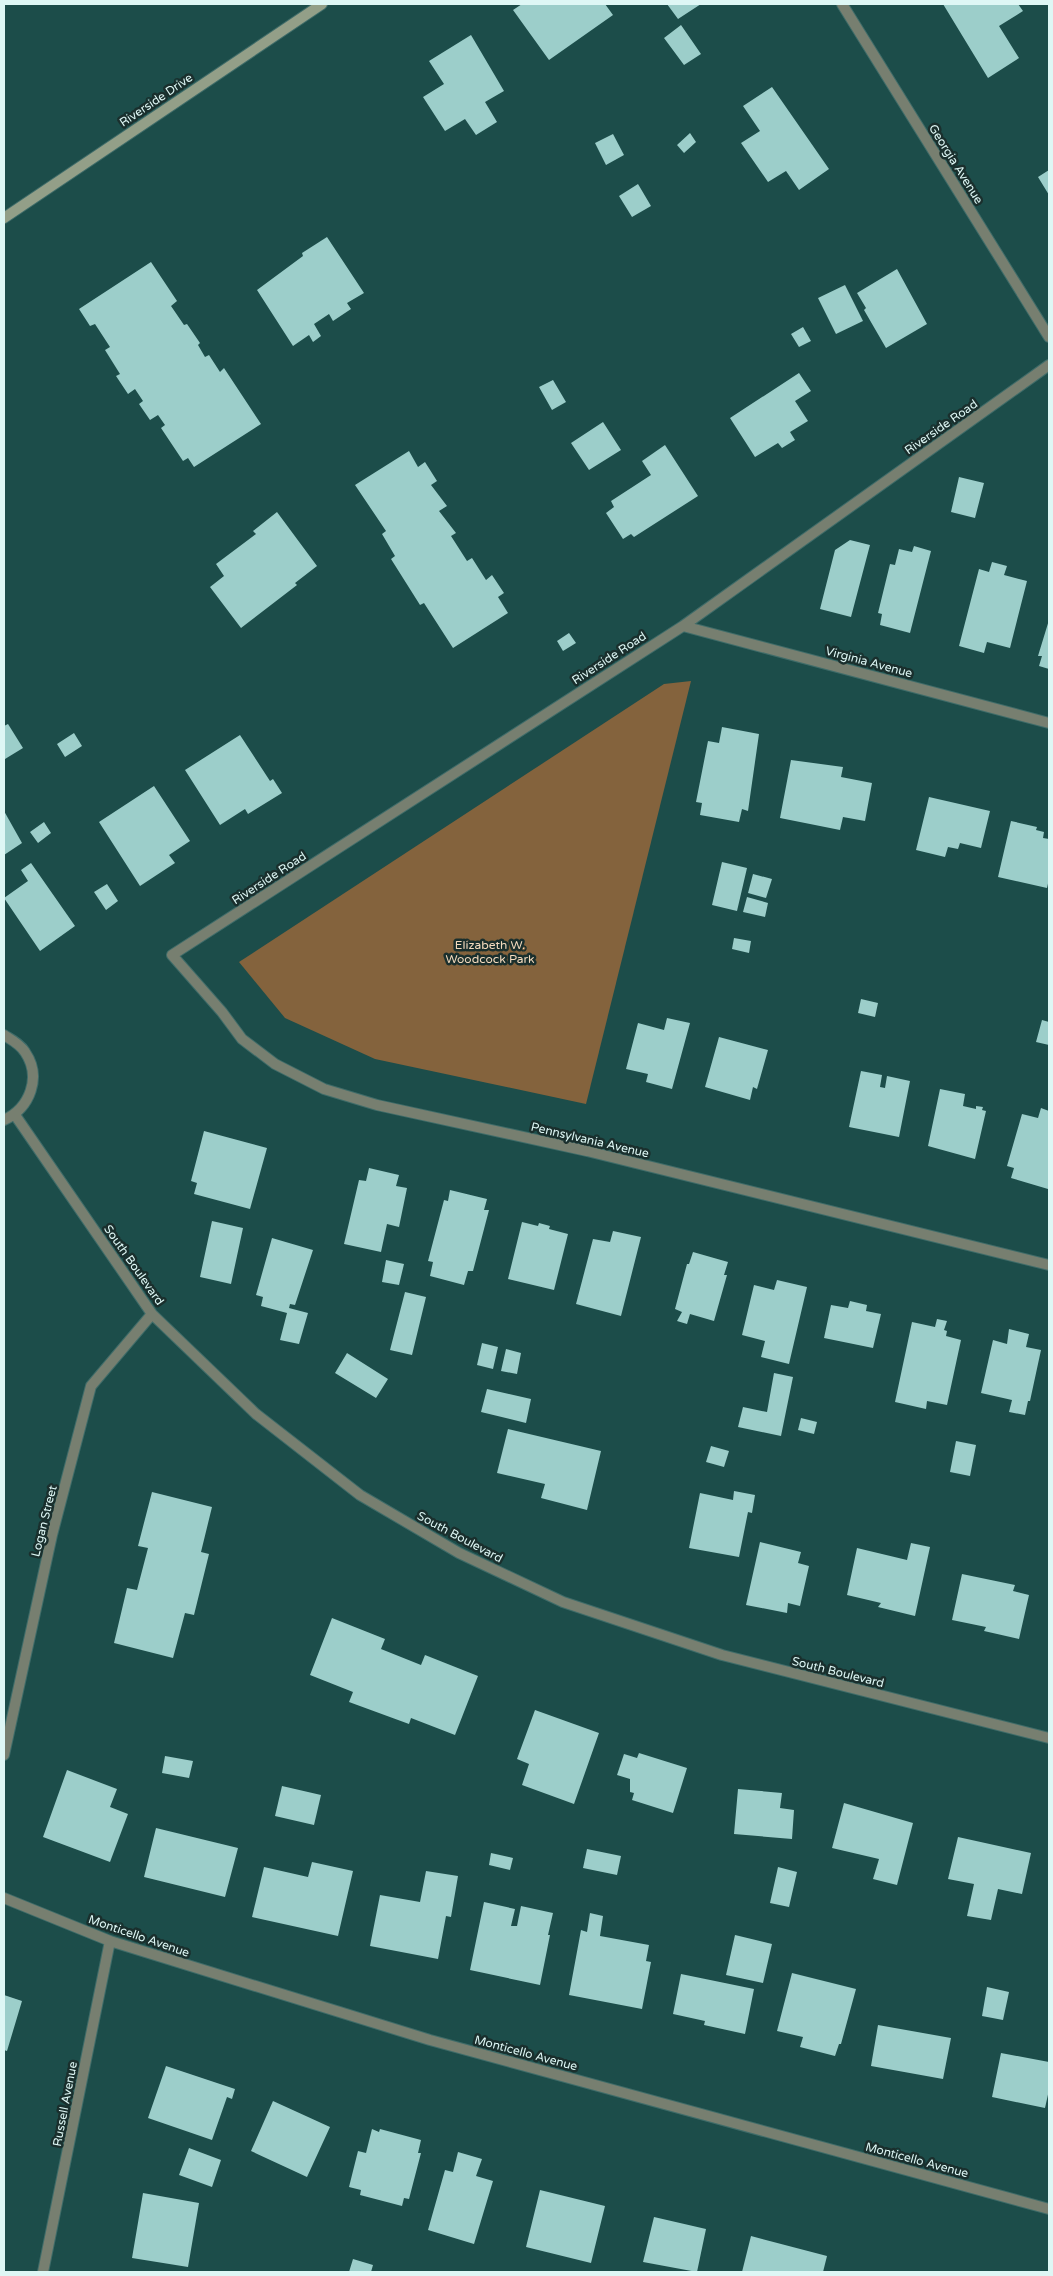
<svg xmlns="http://www.w3.org/2000/svg" width="1053" height="2276" font-family="'Varela Round',sans-serif">
	<rect width="100%" height="100%" fill="#1c4d4a"/>
	<!-- green -->
	<path fill="#84633d" d="M 691,681 L 586,1104 L 375,1059 L 285,1018 L 239,962 L 664,684 Z"/>
	<!-- building -->
	<path fill="#9cceca" d="M 522,4 L 605,4 L 613,15 L 549,60 L 513,10 Z
		M 667,4 L 701,4 L 678,19 Z
		M 943,4 L 1018,4 L 1023,11 L 999,26 L 1019,58 L 988,78 Z
		M 681,25 L 701,54 L 684,65 L 664,38 Z
		M 471,35 L 504,91 L 485,102 L 497,122 L 476,135 L 465,119 L 445,131 L 423,97 L 444,84 L 429,61 Z
		M 772,87 L 829,169 L 799,190 L 786,171 L 768,182 L 741,143 L 760,131 L 743,106 Z
		M 690,133 L 696,142 L 684,153 L 677,145 Z
		M 613,134 L 624,155 L 606,165 L 595,143 Z
		M 1049,170 L 1049,195 L 1038,177 Z
		M 638,184 L 651,206 L 632,217 L 619,196 Z
		M 327,237 L 364,293 L 347,303 L 351,309 L 333,321 L 329,314 L 314,324 L 321,336 L 313,342 L 309,335 L 293,346 L 257,290 L 303,256 L 302,253 Z
		M 151,262 L 177,301 L 171,306 L 184,325 L 187,324 L 200,343 L 198,345 L 205,357 L 209,355 L 220,372 L 224,368 L 261,424 L 194,467 L 188,458 L 183,461 L 161,428 L 165,425 L 158,415 L 150,420 L 139,404 L 143,401 L 135,389 L 128,394 L 116,376 L 120,374 L 105,350 L 110,347 L 95,324 L 90,326 L 79,309 Z
		M 897,269 L 927,324 L 886,348 L 864,310 L 866,308 L 857,293 Z
		M 845,285 L 863,321 L 836,334 L 818,298 Z
		M 803,327 L 811,341 L 799,347 L 791,334 Z
		M 799,373 L 811,391 L 795,401 L 808,421 L 790,432 L 795,440 L 782,448 L 778,443 L 755,457 L 730,418 Z
		M 553,380 L 566,402 L 552,410 L 539,387 Z
		M 603,422 L 621,450 L 589,470 L 571,443 Z
		M 665,445 L 698,496 L 634,537 L 631,534 L 623,539 L 606,513 L 614,507 L 611,501 L 651,475 L 642,461 Z
		M 409,451 L 418,467 L 425,462 L 437,481 L 431,485 L 447,506 L 439,511 L 456,533 L 451,536 L 467,561 L 472,558 L 486,580 L 492,575 L 504,593 L 498,597 L 508,613 L 453,648 L 424,603 L 420,605 L 391,559 L 395,556 L 382,534 L 386,531 L 355,485 Z
		M 959,477 L 984,483 L 975,518 L 951,512 Z
		M 277,512 L 317,566 L 295,583 L 297,585 L 241,628 L 210,587 L 224,576 L 216,564 L 256,534 L 253,531 Z
		M 850,540 L 870,545 L 851,617 L 820,609 L 835,550 Z
		M 914,546 L 931,551 L 910,633 L 880,625 L 882,614 L 878,613 L 890,564 L 895,565 L 899,549 L 912,552 Z
		M 992,562 L 1007,566 L 1004,575 L 1027,581 L 1010,648 L 987,642 L 984,653 L 959,646 L 979,569 L 989,572 Z
		M 1049,620 L 1049,669 L 1039,666 L 1042,656 L 1038,656 Z
		M 569,633 L 576,643 L 563,651 L 557,641 Z
		M 8,724 L 23,748 L 5,759 L 4,726 Z
		M 722,727 L 759,734 L 748,811 L 742,809 L 739,822 L 700,815 L 702,803 L 696,802 L 708,741 L 719,743 Z
		M 74,733 L 82,746 L 65,757 L 57,744 Z
		M 240,735 L 270,781 L 273,779 L 282,793 L 248,814 L 245,809 L 220,825 L 185,770 Z
		M 791,760 L 843,767 L 841,777 L 872,783 L 865,821 L 843,817 L 840,830 L 780,818 Z
		M 154,786 L 190,841 L 169,855 L 175,863 L 140,886 L 99,822 Z
		M 929,797 L 990,811 L 981,848 L 960,843 L 958,849 L 948,847 L 945,857 L 916,850 Z
		M 4,811 L 22,843 L 4,855 Z
		M 1011,821 L 1037,827 L 1036,830 L 1044,832 L 1043,838 L 1049,839 L 1049,879 L 1047,888 L 998,877 Z
		M 44,822 L 51,833 L 38,843 L 30,832 Z
		M 722,862 L 747,868 L 737,911 L 712,905 Z
		M 31,863 L 75,926 L 40,951 L 4,898 L 28,881 L 21,870 Z
		M 753,874 L 772,879 L 766,898 L 748,893 Z
		M 107,884 L 118,901 L 106,910 L 94,892 Z
		M 747,897 L 768,903 L 765,917 L 743,912 Z
		M 734,938 L 751,941 L 749,953 L 732,949 Z
		M 861,999 L 878,1003 L 875,1017 L 858,1013 Z
		M 667,1018 L 690,1023 L 672,1089 L 646,1082 L 648,1074 L 626,1069 L 638,1023 L 664,1030 Z
		M 1042,1020 L 1049,1022 L 1049,1045 L 1036,1042 Z
		M 719,1037 L 768,1050 L 757,1089 L 753,1087 L 750,1100 L 705,1087 Z
		M 861,1071 L 882,1075 L 880,1087 L 885,1088 L 887,1076 L 910,1081 L 899,1137 L 849,1127 Z
		M 940,1089 L 965,1094 L 963,1106 L 976,1109 L 976,1106 L 983,1107 L 982,1110 L 986,1111 L 975,1159 L 928,1146 Z
		M 1041,1108 L 1049,1111 L 1048,1189 L 1011,1178 L 1014,1168 L 1007,1166 L 1022,1114 L 1038,1118 Z
		M 204,1131 L 267,1148 L 250,1209 L 194,1194 L 197,1183 L 191,1181 Z
		M 369,1168 L 399,1175 L 396,1186 L 407,1188 L 399,1227 L 387,1224 L 381,1252 L 344,1244 L 359,1180 L 366,1181 Z
		M 450,1190 L 487,1199 L 484,1210 L 489,1210 L 473,1271 L 468,1271 L 464,1285 L 430,1276 L 433,1262 L 428,1261 L 444,1200 L 448,1201 Z
		M 212,1221 L 243,1228 L 231,1284 L 200,1277 Z
		M 522,1222 L 538,1226 L 539,1223 L 550,1226 L 549,1229 L 568,1234 L 554,1290 L 508,1279 Z
		M 613,1231 L 641,1237 L 621,1316 L 576,1304 L 593,1239 L 610,1242 Z
		M 272,1238 L 313,1250 L 295,1305 L 290,1304 L 289,1308 L 308,1313 L 299,1344 L 280,1340 L 287,1313 L 261,1306 L 263,1297 L 256,1295 Z
		M 693,1252 L 728,1262 L 724,1275 L 727,1275 L 714,1321 L 690,1314 L 687,1324 L 677,1321 L 682,1312 L 675,1309 L 687,1264 L 689,1264 Z
		M 386,1260 L 404,1264 L 399,1285 L 382,1282 Z
		M 777,1280 L 807,1287 L 789,1364 L 761,1357 L 765,1341 L 742,1335 L 754,1285 L 774,1290 Z
		M 405,1292 L 426,1297 L 412,1355 L 390,1350 Z
		M 850,1301 L 867,1305 L 866,1311 L 881,1314 L 873,1348 L 824,1338 L 831,1305 L 848,1308 Z
		M 937,1319 L 947,1321 L 944,1330 L 947,1331 L 946,1336 L 961,1340 L 947,1405 L 927,1401 L 926,1409 L 895,1402 L 912,1322 L 935,1327 Z
		M 1009,1329 L 1029,1334 L 1026,1347 L 1041,1350 L 1030,1401 L 1028,1401 L 1025,1415 L 1009,1412 L 1012,1400 L 981,1393 L 993,1340 L 1007,1344 Z
		M 482,1343 L 498,1347 L 493,1369 L 477,1365 Z
		M 506,1349 L 521,1353 L 517,1374 L 501,1371 Z
		M 347,1353 L 388,1379 L 376,1398 L 335,1373 Z
		M 774,1373 L 793,1377 L 781,1436 L 738,1427 L 743,1407 L 767,1412 Z
		M 487,1389 L 531,1399 L 526,1423 L 481,1412 Z
		M 801,1418 L 817,1422 L 814,1434 L 798,1430 Z
		M 508,1429 L 601,1451 L 587,1510 L 541,1498 L 545,1484 L 497,1473 Z
		M 956,1441 L 976,1445 L 970,1476 L 950,1472 Z
		M 711,1446 L 729,1451 L 724,1467 L 706,1462 Z
		M 734,1491 L 755,1495 L 752,1513 L 748,1512 L 739,1557 L 689,1548 L 700,1493 L 733,1500 Z
		M 152,1492 L 212,1507 L 201,1552 L 209,1554 L 194,1615 L 185,1613 L 173,1658 L 114,1643 L 127,1588 L 137,1590 L 148,1548 L 138,1546 Z
		M 760,1542 L 801,1552 L 798,1563 L 809,1566 L 800,1606 L 788,1603 L 787,1613 L 746,1605 Z
		M 911,1543 L 930,1547 L 915,1616 L 878,1607 L 881,1603 L 847,1595 L 857,1548 L 907,1560 Z
		M 962,1574 L 1015,1585 L 1013,1591 L 1029,1595 L 1019,1639 L 984,1631 L 986,1627 L 952,1620 Z
		M 332,1618 L 385,1639 L 381,1649 L 421,1665 L 425,1655 L 478,1676 L 455,1735 L 411,1718 L 409,1724 L 349,1702 L 353,1692 L 310,1675 Z
		M 535,1710 L 599,1733 L 574,1804 L 522,1785 L 529,1764 L 517,1759 Z
		M 639,1753 L 687,1768 L 673,1813 L 632,1800 L 634,1793 L 630,1792 L 630,1779 L 617,1775 L 624,1754 L 637,1758 Z
		M 165,1756 L 193,1761 L 189,1778 L 162,1773 Z
		M 67,1770 L 117,1789 L 110,1807 L 128,1814 L 110,1862 L 43,1837 Z
		M 282,1786 L 321,1795 L 314,1825 L 275,1816 Z
		M 738,1789 L 782,1793 L 780,1808 L 794,1810 L 792,1839 L 734,1834 Z
		M 844,1803 L 913,1823 L 897,1885 L 873,1879 L 879,1859 L 832,1848 Z
		M 156,1828 L 238,1848 L 225,1897 L 144,1877 Z
		M 958,1837 L 1031,1853 L 1022,1894 L 998,1889 L 991,1920 L 967,1916 L 974,1884 L 948,1879 Z
		M 587,1849 L 621,1856 L 617,1875 L 583,1868 Z
		M 491,1853 L 513,1858 L 510,1870 L 489,1865 Z
		M 312,1862 L 353,1871 L 338,1936 L 252,1917 L 264,1867 L 308,1877 Z
		M 778,1867 L 797,1872 L 789,1907 L 770,1903 Z
		M 426,1871 L 458,1876 L 451,1917 L 446,1916 L 438,1959 L 370,1946 L 380,1895 L 420,1902 Z
		M 484,1902 L 515,1909 L 511,1926 L 517,1926 L 521,1906 L 553,1913 L 548,1935 L 550,1935 L 540,1985 L 470,1970 Z
		M 590,1913 L 603,1916 L 600,1936 L 649,1945 L 646,1961 L 651,1962 L 642,2009 L 569,1995 L 581,1930 L 587,1932 Z
		M 735,1935 L 772,1944 L 763,1983 L 726,1975 Z
		M 792,1973 L 856,1989 L 841,2044 L 839,2044 L 835,2056 L 800,2047 L 803,2037 L 777,2031 Z
		M 681,1974 L 754,1989 L 745,2034 L 704,2025 L 705,2021 L 673,2014 Z
		M 987,1987 L 1009,1992 L 1003,2020 L 982,2016 Z
		M 4,1995 L 22,2001 L 7,2051 L 4,2050 Z
		M 878,2025 L 951,2038 L 943,2079 L 871,2066 Z
		M 1001,2053 L 1049,2062 L 1049,2090 L 1045,2108 L 992,2097 Z
		M 166,2066 L 235,2089 L 232,2099 L 227,2097 L 212,2140 L 148,2118 Z
		M 273,2101 L 330,2127 L 307,2177 L 251,2151 Z
		M 372,2129 L 379,2132 L 380,2129 L 421,2140 L 418,2153 L 421,2153 L 409,2199 L 404,2198 L 402,2206 L 360,2195 L 361,2190 L 349,2187 L 358,2151 L 366,2153 Z
		M 189,2148 L 221,2160 L 212,2187 L 179,2175 Z
		M 458,2152 L 482,2159 L 476,2176 L 493,2181 L 474,2244 L 428,2230 L 445,2170 L 453,2172 Z
		M 540,2190 L 605,2206 L 591,2263 L 526,2247 Z
		M 143,2193 L 199,2203 L 188,2267 L 132,2258 Z
		M 654,2217 L 706,2229 L 697,2272 L 643,2262 Z
		M 751,2236 L 827,2256 L 823,2272 L 742,2272 Z
		M 353,2259 L 373,2265 L 371,2272 L 349,2272 Z"/>
	<g fill="none" stroke-linecap="round" stroke-linejoin="round">
		<!-- street casing -->
		<g stroke="#3f6c69" stroke-width="12">
			<path id="street" d="M 842,4 L 1049,337
				M 1049,365 L 683,626 L 172,955 L 222,1012 L 242,1039 L 275,1064 L 324,1089 L 377,1105 L 587,1151 L 1049,1265
				M 683,626 L 1049,723
				M 4,1035 C 12,1040 20,1044 25,1052 C 42,1077 30,1108 4,1120
				M 15,1115 L 152,1314 L 256,1414 L 360,1495 L 459,1553 L 563,1602 L 722,1655 L 1049,1738
				M 4,1755 L 52,1535 L 91,1386 L 152,1314
				M 4,1898 L 110,1941 L 430,2040 L 1049,2209
				M 43,2272 L 110,1941"/>
		</g>
		<!-- secondary casing -->
		<g stroke="#3f6c69" stroke-width="12">
			<path id="secondary" d="M 4,218 L 322,4"/>
		</g>
		<!-- street -->
		<use href="#street" stroke="#777f70" stroke-width="10"/>
		<!-- secondary -->
		<use href="#secondary" stroke="#939f88" stroke-width="10"/>
	</g>
	<g text-anchor="middle" stroke-width="5" stroke-linejoin="round" paint-order="stroke">
		<!-- street labels -->
		<g font-size="12" fill="#def7f5" stroke="#1a2f2d">
			<text transform="translate(156 100) rotate(-34)" y="4">Riverside Drive</text>
			<text transform="translate(956 164) rotate(58)" y="4">Georgia Avenue</text>
			<text transform="translate(941 427) rotate(-35)" y="4">Riverside Road</text>
			<text transform="translate(609 658) rotate(-33)" y="4">Riverside Road</text>
			<text transform="translate(869 662) rotate(15)" y="4">Virginia Avenue</text>
			<text transform="translate(269 878) rotate(-33)" y="4">Riverside Road</text>
			<text transform="translate(590 1140) rotate(13)" y="4">Pennsylvania Avenue</text>
			<text transform="translate(134 1265) rotate(55)" y="4">South Boulevard</text>
			<text transform="translate(44 1521) rotate(-76)" y="4">Logan Street</text>
			<text transform="translate(460 1537) rotate(28)" y="4">South Boulevard</text>
			<text transform="translate(838 1672) rotate(14)" y="4">South Boulevard</text>
			<text transform="translate(139 1936) rotate(19)" y="4">Monticello Avenue</text>
			<text transform="translate(526 2053) rotate(15)" y="4">Monticello Avenue</text>
			<text transform="translate(65 2104) rotate(-79)" y="4">Russell Avenue</text>
			<text transform="translate(917 2160) rotate(15)" y="4">Monticello Avenue</text>
		</g>
		<!-- park labels -->
		<g font-size="12" fill="#f5dbbe" stroke="#1a2f2d">
			<text x="490" y="949">Elizabeth W.<tspan x="490" dy="14">Woodcock Park</tspan></text>
		</g>
	</g>
	<!-- border -->
	<rect width="1053" height="2276" fill="none" stroke="#def7f5" stroke-width="10"/>
</svg>
